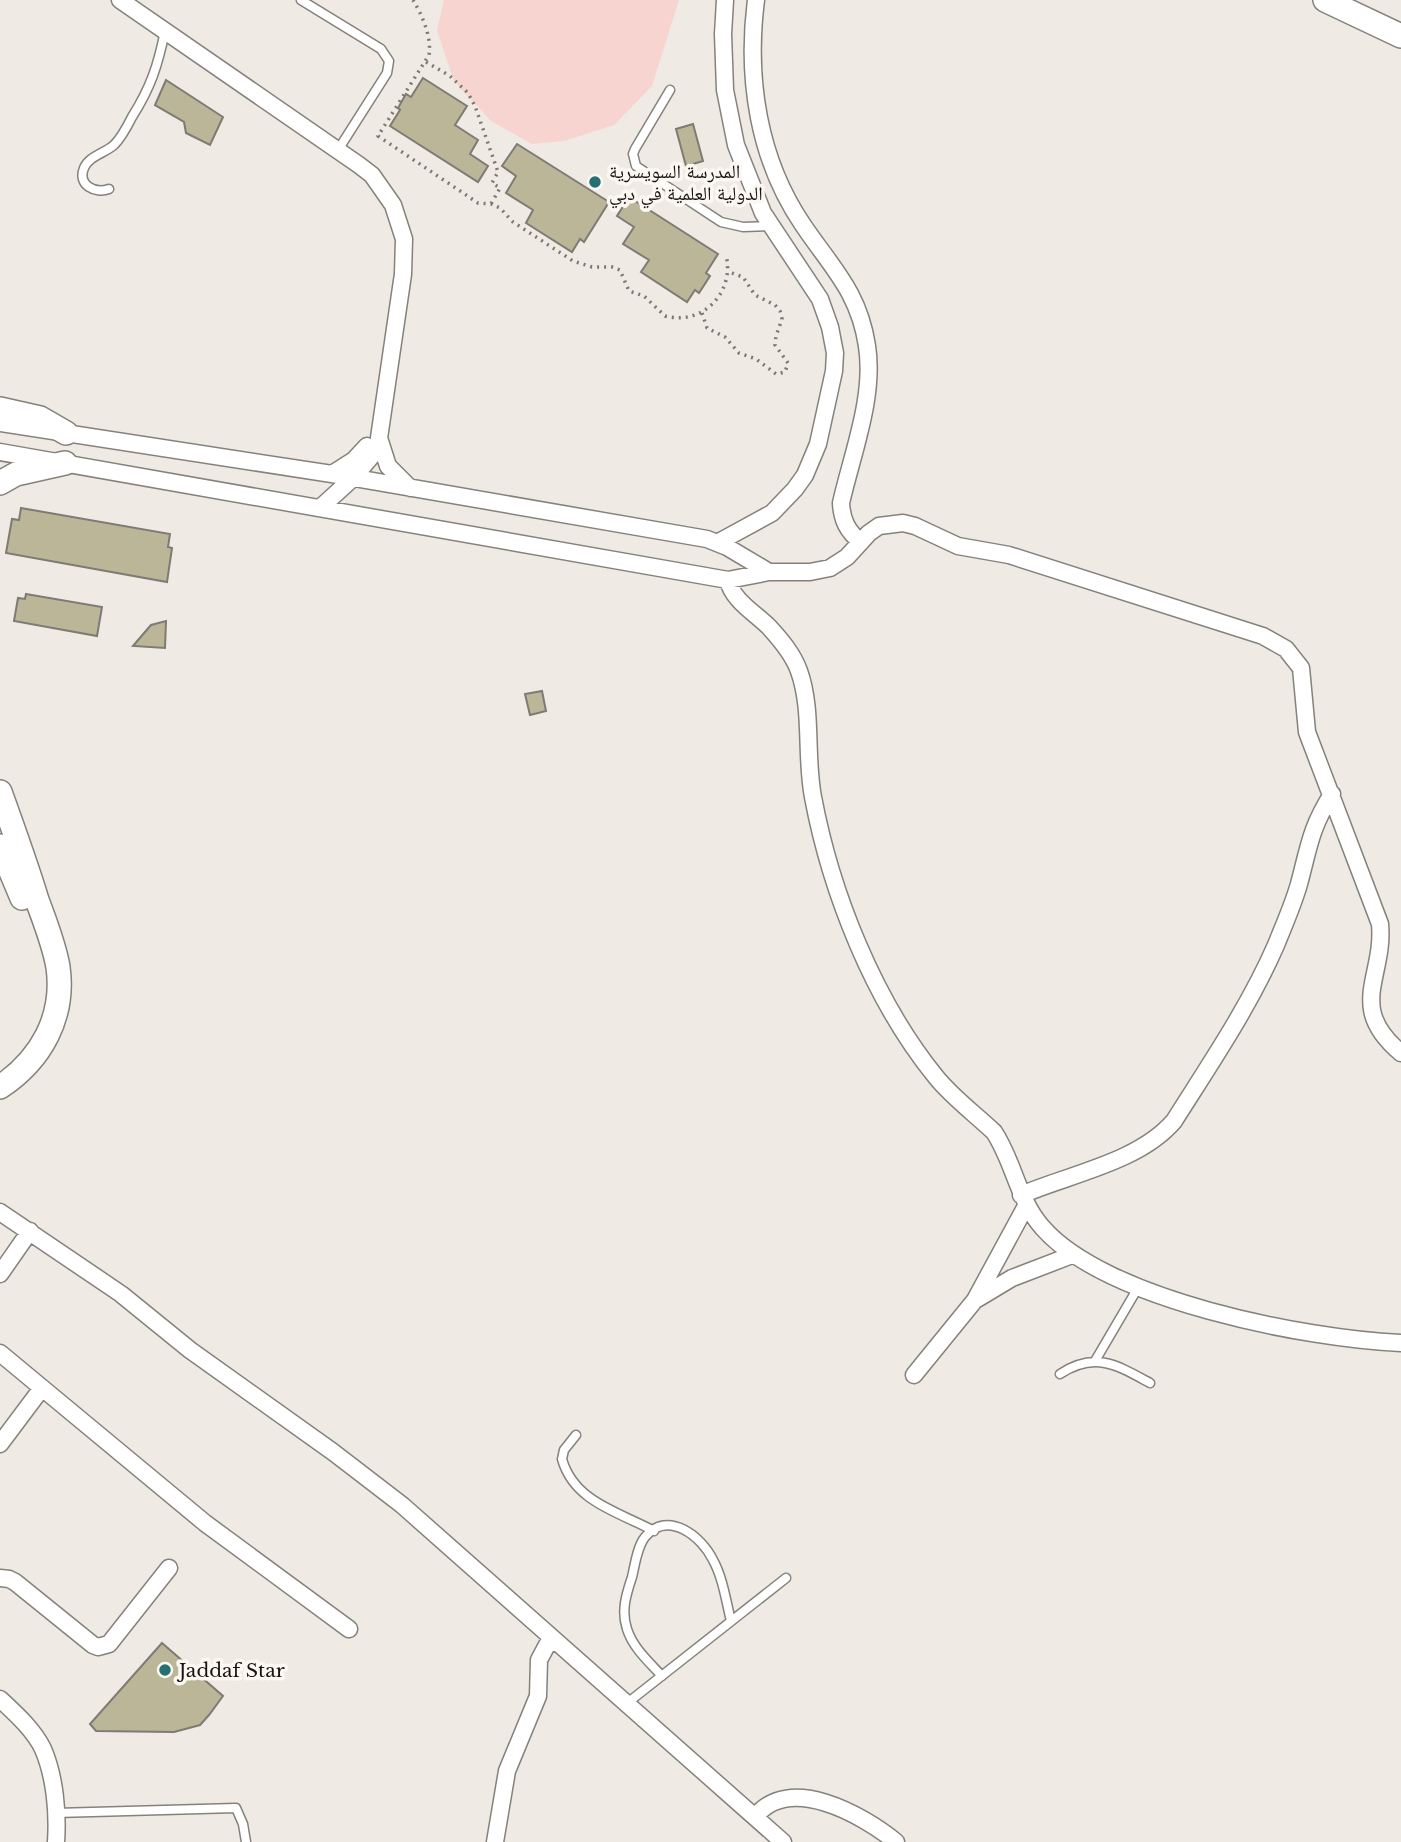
<svg xmlns="http://www.w3.org/2000/svg" width="1401" height="1842" font-family="'Libre Baskerville','Noto Naskh Arabic',serif">
	<rect width="100%" height="100%" fill="#efeae3"/>
	<!-- green -->
	<path fill="#f7d4d0" d="M 444,0 L 679,0 L 652,86 L 614,125 L 564,141 L 532,144 L 491,121 L 454,81 L 437,30 Z"/>
	<!-- building -->
	<path fill="#bcb699" stroke="#7c7b74" stroke-width="2" d="M 423,78 L 467,106 L 455,125 L 478,140 L 470,154 L 488,166 L 478,182 L 390,126 L 400,110 L 398,108 L 406,94 L 411,97 Z
		M 166,80 L 223,117 L 210,145 L 186,133 L 184,122 L 155,105 Z
		M 693,124 L 703,161 L 686,166 L 676,129 Z
		M 517,144 L 609,202 L 584,242 L 580,239 L 572,252 L 526,223 L 533,210 L 506,193 L 516,176 L 502,166 Z
		M 629,197 L 718,254 L 706,273 L 710,276 L 699,293 L 695,290 L 687,302 L 641,272 L 649,260 L 623,244 L 634,227 L 617,216 Z
		M 21,508 L 170,534 L 168,547 L 172,548 L 167,582 L 6,553 L 12,519 L 19,520 Z
		M 26,594 L 102,607 L 97,636 L 14,621 L 18,598 L 25,599 Z
		M 166,621 L 165,648 L 133,646 L 151,625 Z
		M 542,691 L 546,711 L 530,715 L 525,694 Z
		M 162,1643 L 223,1696 L 209,1715 L 200,1725 L 174,1732 L 96,1731 L 90,1724 Z"/>
	<g fill="none" stroke-linecap="round" stroke-linejoin="round">
		<!-- lane casing -->
		<g stroke="#86817b" stroke-width="11">
			<path id="lane" d="M 301,0 L 381,49 L 389,61 L 387,73 L 338,150
				M 670,90 L 635,149 L 633,154 L 636,166 L 721,222 L 743,227 L 771,226
				M 109,189 C 95,194 77,185 84,168 C 89,156 105,153 114,145 C 122,137 127,127 132,117 C 151,87 158,65 165,31
				M 1095,1361 L 1139,1286
				M 1060,1374 C 1095,1351 1117,1365 1150,1383
				M 576,1435 L 564,1450 L 562,1459 C 574,1502 619,1512 654,1531
				M 662,1676 C 649,1662 633,1648 627,1629 C 621,1611 626,1595 632,1577 C 635,1565 637,1547 645,1537 C 668,1509 702,1537 713,1560 C 723,1578 726,1601 731,1621
				M 626,1704 L 786,1578
				M 56,1813 L 236,1808 L 243,1824 L 246,1842"/>
		</g>
		<!-- street casing -->
		<g stroke="#86817b" stroke-width="19">
			<path id="street" d="M 120,0 L 359,165 L 372,175 L 393,205 L 404,239 L 403,274 L 379,438 L 388,466 L 410,488
				M 756,0 C 746,78 758,159 803,225 C 832,268 859,292 867,346 C 875,397 852,454 841,503 C 842,520 847,531 861,542
				M 0,423 L 332,474 L 707,539 L 727,547 L 769,572
				M 0,452 L 728,580 L 769,572 L 810,572 L 830,568 L 847,557 L 869,533 L 879,526 L 903,523 L 915,526 L 958,546 L 1009,555 L 1263,636 L 1286,649 L 1301,668 L 1307,732 L 1380,924 C 1385,977 1346,1007 1401,1053
				M 332,474 L 354,460 L 367,446
				M 320,508 L 353,478 L 380,446
				M 717,543 L 772,513 L 795,489 L 805,475 L 818,444 L 834,371 L 835,353 L 830,327 L 820,299 L 763,213 L 736,145 L 725,90 L 723,34 L 725,0
				M 728,580 C 732,600 755,613 769,627 C 781,640 793,654 799,671 C 813,710 805,756 813,797 C 831,893 874,1001 936,1077 C 952,1097 975,1114 994,1132 C 1014,1162 1017,1198 1042,1227 C 1105,1300 1306,1339 1401,1343
				M 1021,1195 C 1070,1174 1139,1162 1174,1121 C 1210,1064 1249,1007 1276,945 C 1284,925 1293,905 1299,884 C 1309,847 1310,829 1332,794
				M 0,1212 L 121,1294 L 190,1350 L 333,1452 L 402,1505 L 783,1842
				M 0,1274 L 30,1231
				M 977,1299 L 1012,1278 L 1072,1255
				M 0,1353 L 205,1523 L 349,1629
				M 914,1375 L 975,1300 L 1026,1206
				M 0,1444 L 42,1388
				M 0,1578 L 9,1579 L 15,1582 L 93,1645 L 98,1647 L 109,1644 L 169,1568
				M 0,1699 C 15,1713 34,1730 43,1749 C 55,1777 58,1813 56,1842
				M 755,1817 C 789,1773 863,1815 896,1842
				M 495,1842 L 507,1771 L 538,1696 L 539,1660 L 547,1645 L 554,1641"/>
		</g>
		<!-- secondary casing -->
		<g stroke="#86817b" stroke-width="26">
			<path id="secondary" d="M 1325,0 L 1401,36
				M 0,409 L 40,418 L 66,433
				M 0,483 L 16,474 L 65,463
				M 0,792 C 13,828 26,864 37,900 C 45,922 54,944 58,967 C 65,1017 41,1060 0,1087
				M 0,846 L 22,898"/>
		</g>
		<!-- path -->
		<path stroke="#7b7874" stroke-width="3.5" stroke-dasharray="2 5" stroke-linecap="butt" d="M 413,0 C 422,15 432,37 429,55 L 378,136 L 478,203 L 491,204 L 500,208 L 513,222 L 573,261 L 592,267 L 612,267 L 620,270 L 629,291 L 644,296 L 665,316 C 703,326 735,292 726,255
			M 426,62 L 450,76 L 468,93 L 475,106 L 498,172 L 492,183 L 500,188 L 491,204
			M 702,313 L 707,328 L 725,337 L 739,353 L 756,359 L 776,374 L 785,372 L 788,363 L 775,345 L 776,336 L 782,319 L 780,311 L 775,305 L 755,295 L 743,277 L 729,272"/>
		<!-- lane -->
		<use href="#lane" stroke="#fff" stroke-width="8"/>
		<!-- street -->
		<use href="#street" stroke="#fff" stroke-width="16"/>
		<!-- secondary -->
		<use href="#secondary" stroke="#fff" stroke-width="23"/>
	</g>
	<!-- markers -->
	<g fill="#257071" stroke="#fcf7f0" stroke-width="2.5">
		<circle cx="595" cy="182" r="7"/>
		<circle cx="165" cy="1670" r="7"/>
	</g>
	<g text-anchor="middle" stroke-width="7" stroke-linejoin="round" paint-order="stroke">
		<!-- poi labels -->
		<g font-size="19" fill="#161412" stroke="#fcf7f0" text-anchor="start">
			<text x="609" y="178">المدرسة السويسرية<tspan x="609" dy="22">الدولية العلمية في دبي</tspan></text>
			<text x="179" y="1677">Jaddaf Star</text>
		</g>
	</g>
</svg>
